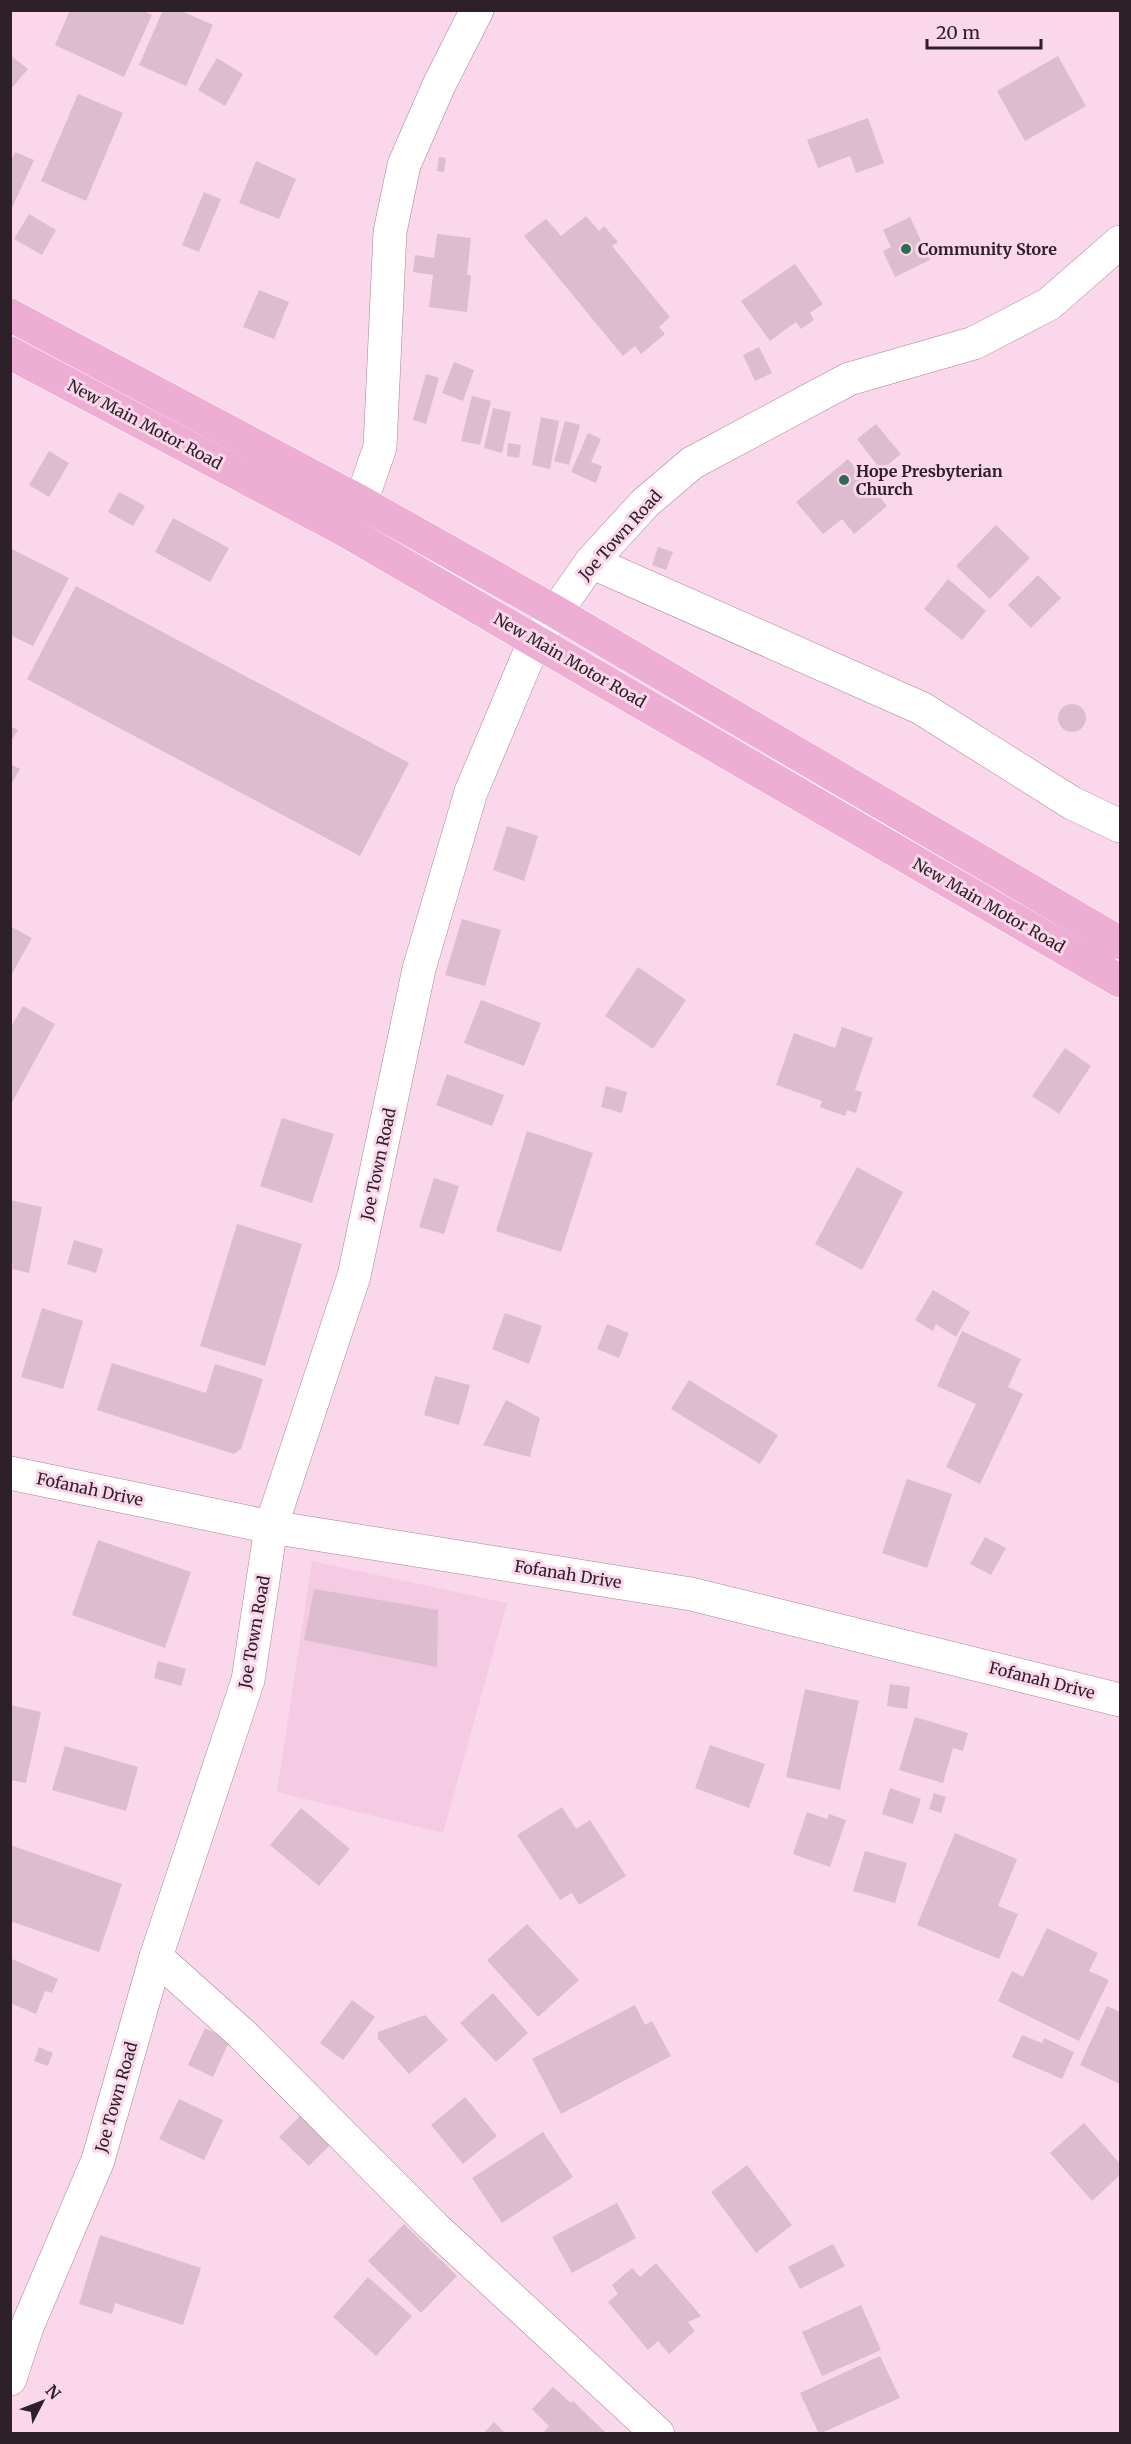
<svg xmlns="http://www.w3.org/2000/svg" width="1131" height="2444" font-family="Merriweather,serif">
	<rect width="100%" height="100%" fill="#fad7ea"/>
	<!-- built -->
	<path fill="#f5cbe3" d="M 312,1561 L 507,1603 L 443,1833 L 277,1792 Z"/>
	<!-- building -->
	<path fill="#debccf" d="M 70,10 L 141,10 L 152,15 L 124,77 L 55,45 Z
		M 163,10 L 179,10 L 213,25 L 186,86 L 139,65 Z
		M 10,55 L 28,69 L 10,90 Z
		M 1058,56 L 1086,106 L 1025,141 L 997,91 Z
		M 217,58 L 243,74 L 225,106 L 198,90 Z
		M 78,94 L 123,113 L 86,201 L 41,181 Z
		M 868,118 L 884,163 L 856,173 L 850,156 L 818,168 L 807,140 Z
		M 15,152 L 34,160 L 10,212 L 10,163 Z
		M 439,157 L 446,158 L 444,172 L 437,171 Z
		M 256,161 L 296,179 L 279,219 L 239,203 Z
		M 204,192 L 221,199 L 199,252 L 182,245 Z
		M 29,214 L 56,230 L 42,255 L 14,239 Z
		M 586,216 L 599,231 L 604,226 L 618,242 L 612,246 L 670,317 L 659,327 L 665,334 L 641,354 L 635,346 L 623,356 L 524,236 L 546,219 L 561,236 Z
		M 910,217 L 930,260 L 895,277 L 883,251 L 891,247 L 883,230 Z
		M 437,234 L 471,238 L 467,275 L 471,275 L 467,312 L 429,307 L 433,275 L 413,272 L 415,255 L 434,258 Z
		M 795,264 L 823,304 L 810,313 L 814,320 L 801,329 L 796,322 L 770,341 L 741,301 Z
		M 259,290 L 289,302 L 274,339 L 243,327 Z
		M 759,347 L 772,373 L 755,381 L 743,355 Z
		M 454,362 L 474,370 L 463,401 L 442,393 Z
		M 426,374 L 439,378 L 426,424 L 413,420 Z
		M 472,396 L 491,401 L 480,445 L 461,441 Z
		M 493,408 L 511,412 L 502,453 L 484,448 Z
		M 541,417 L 559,421 L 550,469 L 532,465 Z
		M 565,421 L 580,425 L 569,465 L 554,461 Z
		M 876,424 L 901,454 L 881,470 L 857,439 Z
		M 588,433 L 601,439 L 591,462 L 602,466 L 596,483 L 571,472 Z
		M 508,443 L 521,445 L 519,458 L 507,456 Z
		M 49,451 L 69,463 L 49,497 L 29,485 Z
		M 848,459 L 887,506 L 854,534 L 842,519 L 823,534 L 796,502 Z
		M 119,492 L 145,506 L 133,526 L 108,512 Z
		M 173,518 L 229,548 L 210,582 L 155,552 Z
		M 996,525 L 1030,558 L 990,599 L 956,566 Z
		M 658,547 L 673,552 L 666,570 L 652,565 Z
		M 10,548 L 69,578 L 33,646 L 10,635 Z
		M 1038,575 L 1061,598 L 1031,628 L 1008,605 Z
		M 948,579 L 986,611 L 962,640 L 924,609 Z
		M 76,586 L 409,763 L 360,856 L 27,679 Z
		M1058 718a14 14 0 1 1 28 0a14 14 0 1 1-28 0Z
		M 10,726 L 18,730 L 10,743 Z
		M 10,764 L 20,769 L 10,786 Z
		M 507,826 L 538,836 L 524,881 L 493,870 Z
		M 462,919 L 501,930 L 485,986 L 445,975 Z
		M 10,926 L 32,938 L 10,977 Z
		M 638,967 L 686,1000 L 653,1049 L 605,1016 Z
		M 481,1000 L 541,1023 L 524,1066 L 464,1043 Z
		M 23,1006 L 55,1024 L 10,1106 L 10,1029 Z
		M 842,1027 L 873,1038 L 855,1090 L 862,1092 L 856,1113 L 847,1110 L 845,1116 L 820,1107 L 822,1101 L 776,1085 L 794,1033 L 835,1048 Z
		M 1065,1048 L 1091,1066 L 1059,1114 L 1032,1096 Z
		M 447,1074 L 504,1095 L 492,1126 L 436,1105 Z
		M 606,1086 L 627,1092 L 622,1113 L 601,1107 Z
		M 282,1118 L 334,1134 L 312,1203 L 260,1186 Z
		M 527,1131 L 593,1153 L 561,1252 L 496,1231 Z
		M 857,1167 L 903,1192 L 862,1270 L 815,1244 Z
		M 434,1178 L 459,1186 L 444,1234 L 419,1227 Z
		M 10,1200 L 42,1207 L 29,1273 L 12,1269 L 13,1264 L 10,1264 Z
		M 237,1224 L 302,1244 L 265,1366 L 200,1346 Z
		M 74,1240 L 103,1249 L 96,1273 L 67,1264 Z
		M 933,1290 L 970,1312 L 956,1337 L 936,1324 L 933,1331 L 915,1320 Z
		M 42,1308 L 83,1321 L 63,1389 L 21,1377 Z
		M 505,1313 L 542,1326 L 529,1364 L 492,1349 Z
		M 607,1324 L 629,1333 L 619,1358 L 597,1349 Z
		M 962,1331 L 1021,1359 L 1008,1387 L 1023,1394 L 980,1484 L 946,1467 L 976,1404 L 937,1386 Z
		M 112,1363 L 206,1393 L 215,1364 L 263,1379 L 241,1449 L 234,1454 L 97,1410 Z
		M 435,1376 L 470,1385 L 459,1425 L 424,1415 Z
		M 689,1380 L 778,1435 L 760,1464 L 671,1409 Z
		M 506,1400 L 540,1418 L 530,1457 L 483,1445 Z
		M 907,1479 L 952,1494 L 927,1568 L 882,1553 Z
		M 985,1537 L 1006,1548 L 991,1575 L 970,1564 Z
		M 98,1540 L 191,1572 L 165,1648 L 72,1615 Z
		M 314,1589 L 438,1610 L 437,1667 L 304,1640 Z
		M 158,1661 L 186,1669 L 181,1686 L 154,1678 Z
		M 890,1684 L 910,1687 L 907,1709 L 887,1706 Z
		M 805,1689 L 859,1701 L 840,1790 L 786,1777 Z
		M 10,1705 L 41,1712 L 26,1783 L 10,1780 Z
		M 915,1717 L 968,1733 L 963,1751 L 953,1748 L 943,1783 L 899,1770 Z
		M 710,1745 L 765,1764 L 749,1808 L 695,1788 Z
		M 65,1746 L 138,1767 L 126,1811 L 52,1790 Z
		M 890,1788 L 921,1799 L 913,1824 L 882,1814 Z
		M 934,1793 L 946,1797 L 941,1813 L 929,1809 Z
		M 562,1807 L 576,1829 L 590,1820 L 626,1876 L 579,1905 L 572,1893 L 560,1900 L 517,1835 Z
		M 301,1808 L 350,1849 L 319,1886 L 270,1845 Z
		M 807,1812 L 827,1819 L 829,1814 L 846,1820 L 830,1867 L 793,1854 Z
		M 955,1833 L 1017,1859 L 998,1906 L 1018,1914 L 999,1959 L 917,1925 Z
		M 10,1845 L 122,1884 L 99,1952 L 10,1921 Z
		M 865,1851 L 907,1863 L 895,1903 L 853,1891 Z
		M 527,1924 L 579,1980 L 538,2017 L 487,1960 Z
		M 1047,1928 L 1098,1953 L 1089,1971 L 1109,1980 L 1079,2041 L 998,2001 L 1012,1971 L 1023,1977 Z
		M 12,1959 L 58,1979 L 52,1993 L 45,1991 L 36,2014 L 10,2003 Z
		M 493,1993 L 528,2033 L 496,2062 L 460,2023 Z
		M 352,2000 L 375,2017 L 343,2060 L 320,2043 Z
		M 635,2005 L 645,2025 L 652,2021 L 671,2056 L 561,2114 L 532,2059 Z
		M 1107,2006 L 1120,2012 L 1120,2084 L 1080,2065 Z
		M 425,2015 L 448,2040 L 409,2074 L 378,2039 L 378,2032 Z
		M 205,2028 L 230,2040 L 213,2077 L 188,2065 Z
		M 1022,2035 L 1042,2043 L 1044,2038 L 1074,2052 L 1062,2079 L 1012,2057 Z
		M 39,2047 L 53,2053 L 48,2066 L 34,2061 Z
		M 465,2097 L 497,2136 L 463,2164 L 431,2125 Z
		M 179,2099 L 223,2120 L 204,2160 L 159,2139 Z
		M 310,2106 L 340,2135 L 309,2166 L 279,2137 Z
		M 1084,2123 L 1120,2164 L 1120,2175 L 1092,2201 L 1050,2153 Z
		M 543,2132 L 573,2177 L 502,2223 L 472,2178 Z
		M 747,2165 L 792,2225 L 756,2253 L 711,2192 Z
		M 617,2203 L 636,2238 L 572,2273 L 552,2237 Z
		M 404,2224 L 457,2276 L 421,2313 L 368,2261 Z
		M 100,2235 L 201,2268 L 183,2325 L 115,2303 L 112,2314 L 79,2304 Z
		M 833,2244 L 845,2266 L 800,2289 L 788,2267 Z
		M 656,2263 L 701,2316 L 688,2322 L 695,2331 L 669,2354 L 658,2341 L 648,2350 L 608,2302 L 618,2294 L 612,2285 L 632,2268 L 640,2277 Z
		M 368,2277 L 412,2316 L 376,2356 L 333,2317 Z
		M 861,2305 L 881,2350 L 822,2376 L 802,2332 Z
		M 880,2356 L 900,2398 L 819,2434 L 800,2393 Z
		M 553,2387 L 571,2403 L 573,2401 L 607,2434 L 542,2434 L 549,2426 L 532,2409 Z
		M 494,2422 L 506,2434 L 483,2434 Z"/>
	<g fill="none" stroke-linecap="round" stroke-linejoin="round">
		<!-- minor casing -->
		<g stroke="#a58496" stroke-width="34">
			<path id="minor" d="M 361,502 L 380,447 L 390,232 L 404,165 L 439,85 L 477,10
				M 591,562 L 921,708 L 1072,803 L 1120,826
				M 556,612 L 591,562 L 645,503 L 692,463 L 849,379 L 974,343 L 1049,304 L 1120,242
				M 156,1957 L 242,2034 L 434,2227 L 658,2434"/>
		</g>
		<!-- tertiary casing -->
		<g stroke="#a58496" stroke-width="34">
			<path id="tertiary" d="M 10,1473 L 271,1527 L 691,1594 L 1120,1700
				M 10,2379 L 27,2327 L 98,2160 L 156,1957 L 248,1680 L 271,1527 L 354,1276 L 419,969 L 471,792 L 535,640 L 556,612"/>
		</g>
		<!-- trunk casing -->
		<g stroke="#fff" stroke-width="34">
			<path id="trunk" d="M 10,315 L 361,502 L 556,612 L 1120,943
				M 10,353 L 344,530 L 1120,981"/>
		</g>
		<!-- minor -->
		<use href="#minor" stroke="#fff" stroke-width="33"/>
		<!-- tertiary -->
		<use href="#tertiary" stroke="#fff" stroke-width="33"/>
		<!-- trunk -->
		<use href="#trunk" stroke="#eeaed4" stroke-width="33"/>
	</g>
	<!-- markers -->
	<g fill="#316a52" stroke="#fad7ea" stroke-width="2">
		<circle cx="906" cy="249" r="6"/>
		<circle cx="844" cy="480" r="6"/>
	</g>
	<g text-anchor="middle" stroke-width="6" stroke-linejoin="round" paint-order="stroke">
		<!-- poi labels -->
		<g font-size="16" font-weight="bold" fill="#2d2028" stroke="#fad7ea" text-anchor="start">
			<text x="918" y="255">Community Store</text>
			<text x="856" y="477">Hope Presbyterian<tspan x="856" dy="18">Church</tspan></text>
		</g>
		<!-- street labels -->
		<g font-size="16" fill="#2d2028" stroke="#fad7ea">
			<text transform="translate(145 424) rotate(28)" y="6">New Main Motor Road</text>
			<text transform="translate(620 535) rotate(-48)" y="6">Joe Town Road</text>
			<text transform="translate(570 660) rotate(30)" y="6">New Main Motor Road</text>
			<text transform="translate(989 905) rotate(30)" y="6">New Main Motor Road</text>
			<text transform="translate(378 1164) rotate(-78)" y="6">Joe Town Road</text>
			<text transform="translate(90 1489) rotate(12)" y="6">Fofanah Drive</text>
			<text transform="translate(568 1574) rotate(9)" y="6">Fofanah Drive</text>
			<text transform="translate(254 1632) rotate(-80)" y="6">Joe Town Road</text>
			<text transform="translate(1042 1680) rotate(14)" y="6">Fofanah Drive</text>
			<text transform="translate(116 2097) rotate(-74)" y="6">Joe Town Road</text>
		</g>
	</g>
	<!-- border -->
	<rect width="1131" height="2444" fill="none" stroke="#2d2028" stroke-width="24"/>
	<!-- north arrow -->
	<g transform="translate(42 2402) rotate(48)" stroke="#fad7ea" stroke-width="4.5" paint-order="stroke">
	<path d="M0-4.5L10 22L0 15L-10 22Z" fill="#2d2028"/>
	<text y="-9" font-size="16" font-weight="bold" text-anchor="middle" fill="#2d2028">N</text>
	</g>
	<!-- scale -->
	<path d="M927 39v9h114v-9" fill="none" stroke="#2d2028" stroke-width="3"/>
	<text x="936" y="39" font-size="18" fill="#2d2028" stroke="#fad7ea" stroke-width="4.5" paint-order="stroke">20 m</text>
</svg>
